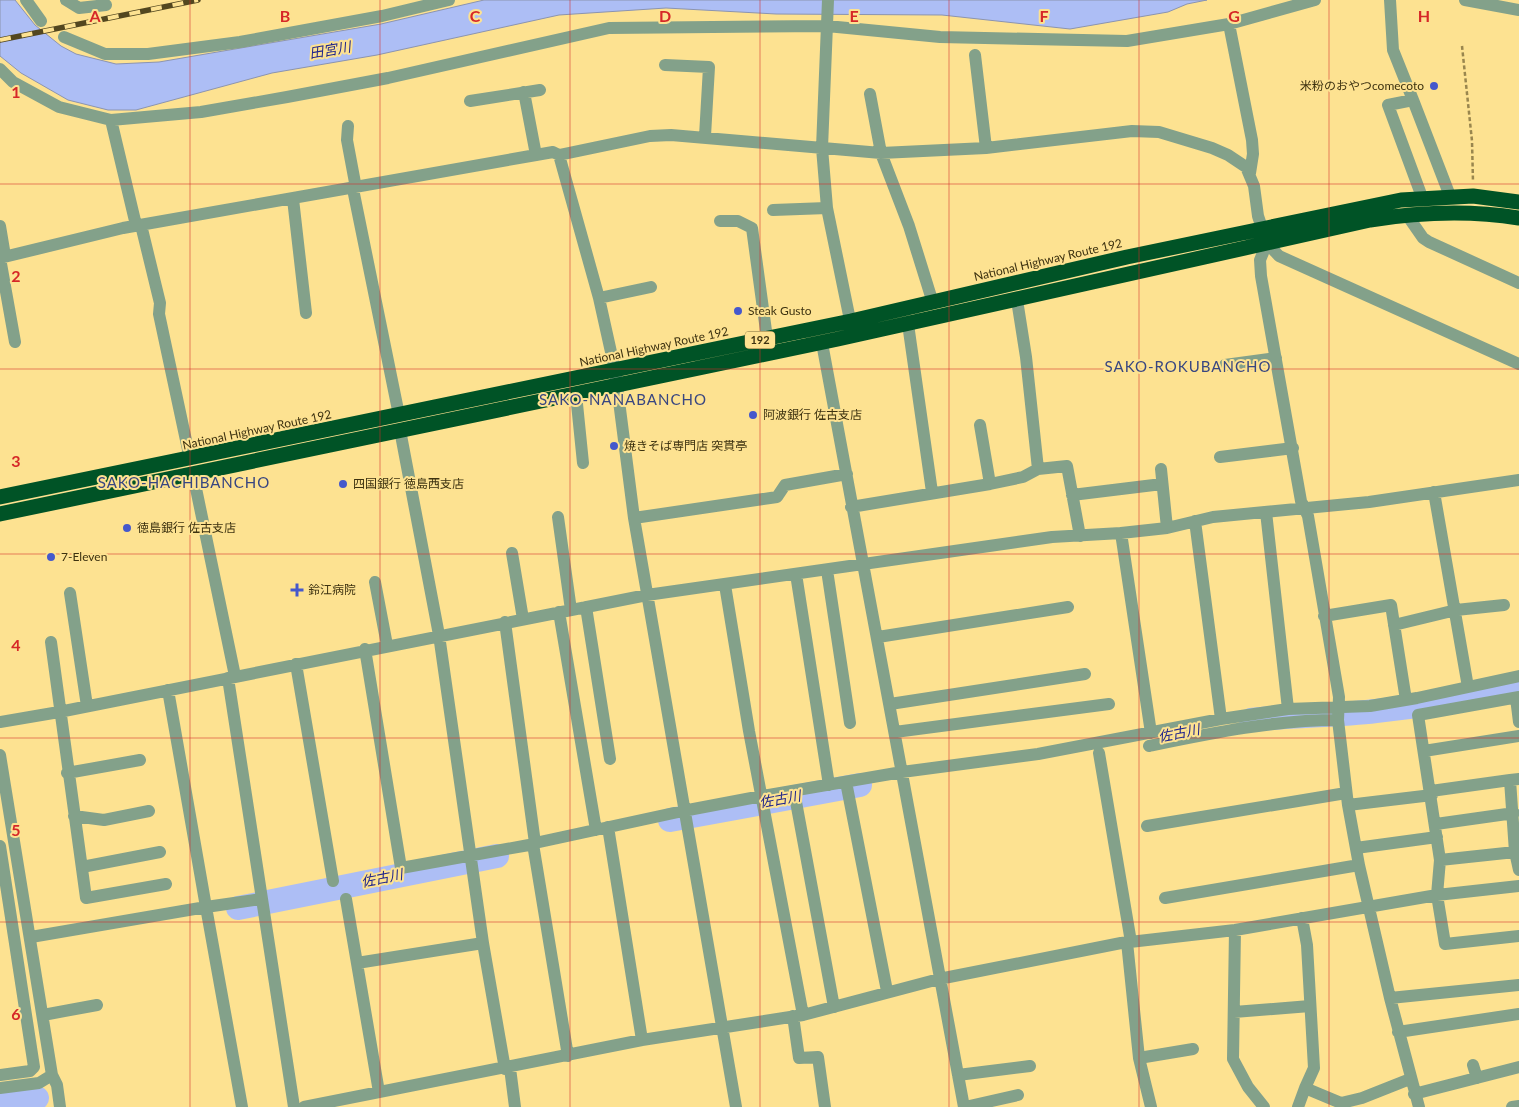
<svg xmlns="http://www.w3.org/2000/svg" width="1519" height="1107" font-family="Lato,'Noto Sans JP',sans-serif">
	<rect width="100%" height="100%" fill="#fde291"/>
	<!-- water -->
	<path fill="#adbef5" stroke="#8b94b0" d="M 0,0 L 15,0 L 35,25 L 61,46 L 76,54 L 116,64 L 159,62 L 381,24 L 484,0 L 1207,0 L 1187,4 L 1168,12 L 1070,29 L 942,15 L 776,14 L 666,8 L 559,15 L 377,55 L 272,73 L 136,110 L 108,110 L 68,100 L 21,73 L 0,56 Z"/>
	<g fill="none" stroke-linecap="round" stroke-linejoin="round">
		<!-- river -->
		<path stroke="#adbef5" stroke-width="24" d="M 1251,720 C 1293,715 1335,716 1376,711 C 1424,706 1472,698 1519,687
			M 670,820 L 860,785
			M 238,908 L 497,856
			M 0,1102 L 37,1098"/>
		<!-- path -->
		<path stroke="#99864e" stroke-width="2.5" stroke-dasharray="4 2.5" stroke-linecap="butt" d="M 1462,46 L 1472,141 L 1473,182"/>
		<!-- minor -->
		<path stroke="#83a18a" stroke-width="12" d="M 26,0 L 41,21
			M 66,0 L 79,8 L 106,5
			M 828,0 L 822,148 L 827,208 L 850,320
			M 1390,0 L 1393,50 L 1413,100
			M 1465,0 L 1519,10
			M 1229,24 L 1252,140 L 1253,154 L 1250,173
			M 64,37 L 105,54 L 148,54 L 240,42 L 382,16 L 449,0
			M 975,55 L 986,148
			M 665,65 L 709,67 L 705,136
			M 0,69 L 13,82 L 59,107 L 111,120 L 201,112 L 287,97 L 388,78 L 609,28 L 827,26 L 940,37 L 1127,41 L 1229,24 L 1315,0
			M 524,92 L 536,155
			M 870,94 L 881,153 L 909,226 L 933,303
			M 470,101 L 540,90
			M 111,120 L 136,225
			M 348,126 L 347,140 L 356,188
			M 559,155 L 599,298 L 615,370 L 634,518 L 736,1107
			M 353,189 L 399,415
			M 1422,197 L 1388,105 L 1413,100 L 1450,196
			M 293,199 L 306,313
			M 773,210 L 827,208
			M 1407,215 L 1423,238 L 1429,242 L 1519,283
			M 720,221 L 738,221 L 752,228 L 767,338
			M 141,225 L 160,303 L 159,314 L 190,459
			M 0,226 L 5,256
			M 1267,243 L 1260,260 L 1261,276 L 1301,501 L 1308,516 L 1339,697 L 1338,720 L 1348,805 L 1359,865 L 1390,998 L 1419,1107
			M 0,258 L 123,228 L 536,155 L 553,152 L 559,155 L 650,136 L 671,135 L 881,153 L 986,148 L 1132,131 L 1159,132 L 1212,148 L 1228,155 L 1246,167 L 1254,186 L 1258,216 L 1267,243 L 1279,256 L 1519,364
			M 0,258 L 15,342
			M 599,298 L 651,287
			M 1017,300 L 1026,357 L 1038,469 L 1067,466 L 1080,536
			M 908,324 L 932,492
			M 822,343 L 964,1107
			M 1225,365 L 1276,358
			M 576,394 L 583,463
			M 980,425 L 990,484
			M 400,430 L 439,635 L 483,943 L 505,1069
			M 1220,457 L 1293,448
			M 1161,469 L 1167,528
			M 193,474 L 235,676
			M 1434,492 L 1468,687
			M 1072,495 L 1162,484
			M 851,507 L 990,484 L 1023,477 L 1038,469
			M 1266,512 L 1288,709
			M 558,517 L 571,610
			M 634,518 L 777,497 L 785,485 L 847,474
			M 1195,521 L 1221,719 L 1288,709 L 1370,706 L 1417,698 L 1519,676
			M 1121,533 L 1151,733
			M 512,553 L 523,619
			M 827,570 L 850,723
			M 796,574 L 829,785
			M 375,582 L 387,645
			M 725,585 L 749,731 L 803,1015
			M 70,593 L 87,706
			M 586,607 L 610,759
			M 559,612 L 596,830
			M 1324,616 L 1391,605 L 1406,700
			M 1394,625 L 1456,610 L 1504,605
			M 878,637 L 1068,607
			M 51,642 L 86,898 L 166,884
			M 365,649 L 401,868 L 529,845 L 535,843 L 505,622
			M 296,664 L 333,881
			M 228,678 L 294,1107
			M 1519,697 L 1418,715 L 1440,860 L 1437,895 L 1445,944 L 1519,936
			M 1516,698 L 1519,722
			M 890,704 L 1085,674
			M 0,722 L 59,712 L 647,595 L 1052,537 L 1121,533 L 1167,528 L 1213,517 L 1369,502 L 1519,480
			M 895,732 L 1109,704
			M 1149,746 C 1212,733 1274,720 1338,720
			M 1424,751 L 1519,736
			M 1099,753 L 1131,942
			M 0,755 L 52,1075 L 57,1085 L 60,1107
			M 67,773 L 140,760
			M 1519,779 L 1510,780 L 1515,852 L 1519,870
			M 846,782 L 887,991
			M 794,791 L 834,1007
			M 1431,791 L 1510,780
			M 1348,805 L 1432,795
			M 74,816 L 104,820 L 149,811
			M 1436,824 L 1514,813
			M 1147,826 L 1346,793
			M 608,827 L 642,1040
			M 535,843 L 683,811 L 762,796 L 902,772 L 1038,754 L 1221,719
			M 533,844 L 568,1056
			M 0,846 L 34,1067 L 30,1071 L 0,1075
			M 1356,848 L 1437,837
			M 1440,860 L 1515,852
			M 82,867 L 160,852
			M 1165,898 L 1359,865
			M 346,899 L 379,1092
			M 1302,918 L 1307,945 L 1314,1068 L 1305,1088 L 1341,1103 L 1362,1098 L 1410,1079
			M 1235,930 L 1233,1059 L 1248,1087 L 1264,1107
			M 31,937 L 206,907 L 168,690
			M 1127,942 L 1139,1058 L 1151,1107
			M 357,963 L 483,943
			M 1390,998 L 1519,985
			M 1234,1012 L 1310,1006
			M 43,1015 L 97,1005
			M 793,1016 L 799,1058 L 818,1057 L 825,1107
			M 1398,1032 L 1519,1014
			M 1139,1058 L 1193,1049
			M 1473,1065 L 1477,1078
			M 510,1068 L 515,1107
			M 958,1075 L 1030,1066
			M 0,1088 L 39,1083 L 52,1075
			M 1414,1094 L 1519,1067
			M 242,1107 L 206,907 L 261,899
			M 304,1107 L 642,1040 L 803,1015 L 939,979 L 1121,943 L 1235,930 L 1437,895 L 1519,886
			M 965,1107 L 1018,1095
			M 1298,1107 L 1305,1088
			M 1512,1107 L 1519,1106"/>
		<!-- highway -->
		<path stroke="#005326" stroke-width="15" d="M 0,497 L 851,321 L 1127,257 L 1401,200 L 1473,196 L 1519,202
			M 0,514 L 838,339 L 1370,220 C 1421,212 1468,210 1519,218"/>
		<!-- rail casing -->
		<g stroke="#53471f" stroke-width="5.5">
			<path id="rail" d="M 0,40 L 198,0"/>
		</g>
		<!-- rail -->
		<use href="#rail" stroke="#fde291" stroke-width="4" stroke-dasharray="11" stroke-linecap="butt"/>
	</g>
	<!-- grid -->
	<path fill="none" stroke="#d62828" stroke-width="1" stroke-opacity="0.55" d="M 190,0 L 190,1107M 380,0 L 380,1107M 570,0 L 570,1107M 760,0 L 760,1107M 949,0 L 949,1107M 1139,0 L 1139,1107M 1329,0 L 1329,1107M 0,184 L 1519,184M 0,369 L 1519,369M 0,554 L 1519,554M 0,738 L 1519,738M 0,922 L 1519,922"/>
	<!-- markers -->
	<g fill="#4558cc" stroke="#fde291" stroke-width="2">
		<circle cx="1434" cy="86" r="5"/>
		<circle cx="738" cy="311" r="5"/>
		<circle cx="753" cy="415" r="5"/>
		<circle cx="614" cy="446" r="5"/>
		<circle cx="343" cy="484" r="5"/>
		<circle cx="127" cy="528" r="5"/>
		<circle cx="51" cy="557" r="5"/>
		<path d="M294.5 582.5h5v5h5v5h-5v5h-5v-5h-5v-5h5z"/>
	</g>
	<g text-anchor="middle" stroke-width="4" stroke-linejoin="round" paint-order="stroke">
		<!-- shield labels -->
		<rect fill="#fde291" stroke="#776737" stroke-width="1" x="745" y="331.5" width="30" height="17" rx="4"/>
		<g font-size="11" font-weight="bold" fill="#3d3210">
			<text x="760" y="344">192</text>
		</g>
		<!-- poi labels -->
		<g font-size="12" fill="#3d3210" stroke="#fde291" text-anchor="start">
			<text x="1424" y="90" text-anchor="end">米粉のおやつcomecoto</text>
			<text x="748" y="315">Steak Gusto</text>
			<text x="763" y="419">阿波銀行 佐古支店</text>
			<text x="624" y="450">焼きそば専門店 突貫亭</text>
			<text x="353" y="488">四国銀行 徳島西支店</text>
			<text x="137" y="532">徳島銀行 佐古支店</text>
			<text x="61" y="561">7-Eleven</text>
			<text x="308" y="594">鈴江病院</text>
		</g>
		<!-- street labels -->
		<g font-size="12" fill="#3d3210" stroke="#fde291">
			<text transform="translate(1048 260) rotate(-13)" y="4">National Highway Route 192</text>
			<text transform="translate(654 347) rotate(-12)" y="4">National Highway Route 192</text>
			<text transform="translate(257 430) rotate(-12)" y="4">National Highway Route 192</text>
		</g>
		<!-- water labels -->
		<g font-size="14" font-style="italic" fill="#20258c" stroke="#fde291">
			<text transform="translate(330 50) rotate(-10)" y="5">田宮川</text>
			<text transform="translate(1179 733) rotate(-11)" y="5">佐古川</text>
			<text transform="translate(780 799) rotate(-10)" y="5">佐古川</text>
			<text transform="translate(382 878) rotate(-11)" y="5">佐古川</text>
		</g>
		<!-- quarter labels -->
		<g font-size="15" letter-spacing="1" fill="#384681" stroke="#fde291">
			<text x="1188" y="372">SAKO-ROKUBANCHO</text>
			<text x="623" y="405">SAKO-NANABANCHO</text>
			<text x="184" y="488">SAKO-HACHIBANCHO</text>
		</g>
	</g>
	<g font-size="16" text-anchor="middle" font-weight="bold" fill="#d62828" stroke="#fde291" stroke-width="4" stroke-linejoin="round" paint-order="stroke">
		<text x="95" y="22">A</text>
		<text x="285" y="22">B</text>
		<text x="475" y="22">C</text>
		<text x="665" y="22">D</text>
		<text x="854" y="22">E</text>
		<text x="1044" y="22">F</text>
		<text x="1234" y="22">G</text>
		<text x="1424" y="22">H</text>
		<text x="16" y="98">1</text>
		<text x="16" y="282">2</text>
		<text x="16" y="467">3</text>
		<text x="16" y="651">4</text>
		<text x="16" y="836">5</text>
		<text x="16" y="1020">6</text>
	</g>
</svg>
